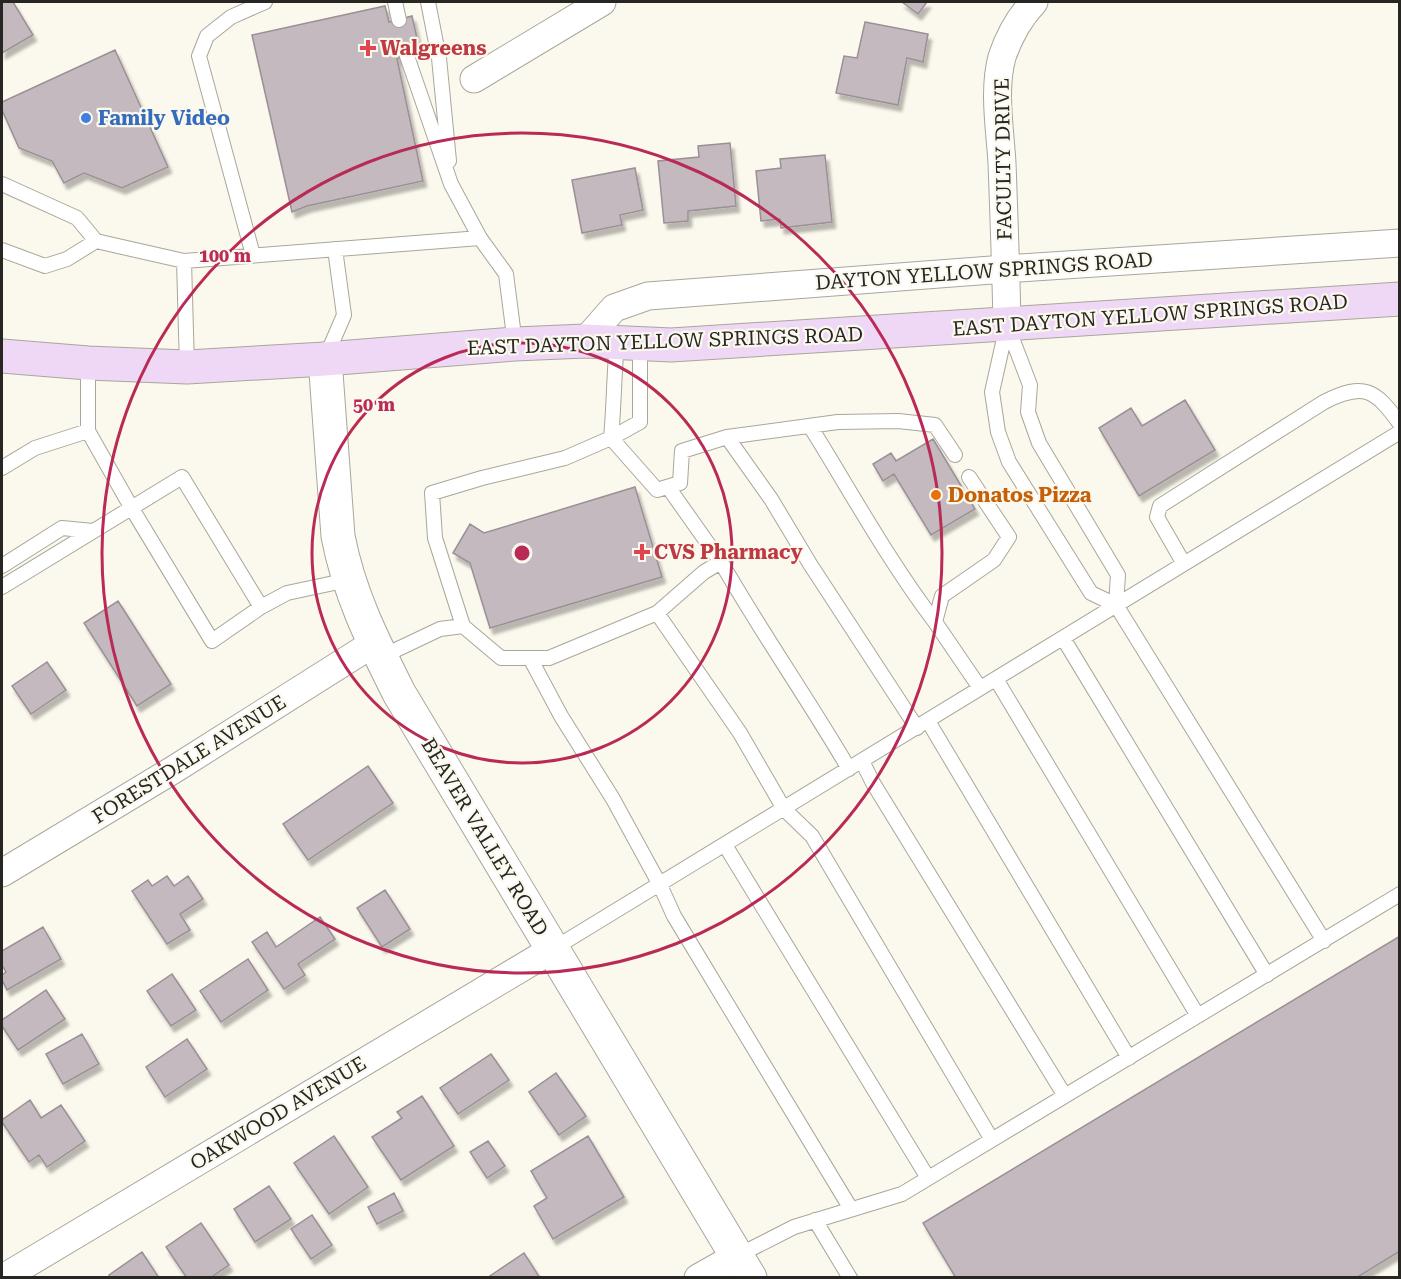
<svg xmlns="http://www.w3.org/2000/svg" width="1401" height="1279" font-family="'Roboto Serif',serif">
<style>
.building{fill:#c3b9be;stroke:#9a9096;stroke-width:1.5;filter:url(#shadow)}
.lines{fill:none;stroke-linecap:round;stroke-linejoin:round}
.service-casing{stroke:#a9a69c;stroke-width:16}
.minor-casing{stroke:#a9a69c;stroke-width:29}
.tertiary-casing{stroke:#a9a69c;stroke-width:35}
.secondary-casing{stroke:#a9a69c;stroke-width:35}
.service{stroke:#fff;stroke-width:14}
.minor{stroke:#fff;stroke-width:27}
.tertiary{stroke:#fff;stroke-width:33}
.secondary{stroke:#efd8f5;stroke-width:33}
.ring{fill:none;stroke:#b92a57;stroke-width:3}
.health-dot{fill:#e0444e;stroke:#fbf8ed;stroke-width:2}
.shop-dot{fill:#3f7fe0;stroke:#fbf8ed;stroke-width:2}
.food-dot{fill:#e8710a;stroke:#fbf8ed;stroke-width:2}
.labels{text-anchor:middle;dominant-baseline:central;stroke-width:4.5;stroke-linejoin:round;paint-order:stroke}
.health-label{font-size:20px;font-weight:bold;fill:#be3a42;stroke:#fbf8ed;text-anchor:start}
.shop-label{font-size:20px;font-weight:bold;fill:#366cbe;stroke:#fbf8ed;text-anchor:start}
.street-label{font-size:20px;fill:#272622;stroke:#fbf8ed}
.food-label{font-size:20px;font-weight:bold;fill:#c56008;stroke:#fbf8ed;text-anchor:start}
.centre{fill:#b92a57;stroke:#fbf8ed;stroke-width:3}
.ring-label{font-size:18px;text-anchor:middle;font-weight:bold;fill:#b92a57;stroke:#fbf8ed;stroke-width:4.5;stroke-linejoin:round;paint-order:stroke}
</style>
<defs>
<filter id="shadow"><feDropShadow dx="3.5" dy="6" stdDeviation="1.5" flood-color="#0004"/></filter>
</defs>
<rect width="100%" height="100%" fill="#fbf8ed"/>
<path class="building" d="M2,2H13L33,35L2,53Z
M902,2H927L918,14Z
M385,6L389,22L412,16L420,52L397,59L423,181L307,206L292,212L252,35Z
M865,22L928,34L923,62L907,58L898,105L836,93L844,56L857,58Z
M115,50L168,167L122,188L84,173L64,183L52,161L19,148L2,110V102Z
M730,143L736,206L688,211V221L664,223L658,161L699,157L698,146Z
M825,155L832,222L781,228L780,219L761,221L756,171L781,168L780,159Z
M635,168L643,210L620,215L622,225L582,233L572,180Z
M1185,400L1215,450L1139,496L1099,428L1131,408L1142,426Z
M933,439L975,509L931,535L894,474L883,481L873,464L891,453L896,461Z
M635,487L662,577L490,628L470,563L453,553L470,524L484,533Z
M118,601L171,684L137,706L84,623Z
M47,662L66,690L31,714L12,686Z
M368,766L393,803L308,860L283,824Z
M167,876L174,886L188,876L203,899L180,914L190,930L167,944L132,891L148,880L152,886Z
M385,890L410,929L382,947L357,908Z
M320,917L335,939L298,964L305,975L284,989L252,942L267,932L276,947Z
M43,927L61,959L7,990L2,980V975L6,972L2,965V951Z
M1400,936V1251L1356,1278H956L923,1223Z
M248,959L268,990L221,1022L200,991Z
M172,974L196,1010L171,1026L147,991Z
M46,990L65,1019L18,1050L2,1026V1020Z
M82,1034L99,1064L63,1084L46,1054Z
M187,1039L207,1069L165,1097L146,1067Z
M491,1054L509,1080L458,1114L440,1088Z
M556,1073L586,1116L559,1135L529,1092Z
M422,1096L454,1146L401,1180L372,1137L402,1118L397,1112Z
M30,1100L41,1118L61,1105L85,1141L47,1167L39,1155L29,1162L2,1122V1120Z
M334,1136L368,1187L329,1214L294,1163Z
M588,1136L624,1197L553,1239L534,1206L547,1198L531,1171Z
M488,1141L505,1166L487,1178L470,1152Z
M269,1186L291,1219L255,1242L234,1209Z
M394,1193L403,1211L377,1224L368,1207Z
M312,1215L332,1245L311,1259L291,1229Z
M201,1223L229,1265L210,1278H187L166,1247Z
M142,1252L159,1278H110L109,1275Z
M524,1253L540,1278H487Z"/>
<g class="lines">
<defs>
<path id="service" d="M395,2L399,20
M428,2L439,58L449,161
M407,56L451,184L480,238L506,274L515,344
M2,184L77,218L96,241L184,261L480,238
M2,250L45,266L67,259L96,241
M253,255L199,56L207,36L231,17L265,2
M184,261L187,367
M1007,325L992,392L998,432L1009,462L1091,593L1116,605L1324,941
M1007,325L1030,385L1028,412L1039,443L1118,575L1116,605
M617,342C614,374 614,406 611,438L657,490L680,483L682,451L727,437L838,422L898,421L935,425L955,455
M640,343V422L611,438L565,458L482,478L432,493L435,538L463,626L501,658H549L657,613L704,572L721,562L668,487
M325,359L344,315L335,249
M88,363V431L131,507L212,641L261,607L287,593L348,580
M810,426C851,492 888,560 935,622
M727,437L771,499L810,564L917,728
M2,468L35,448L88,431
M969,477L1009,537L994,560L942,596L935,622L980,688
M721,562C761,632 808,699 849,769
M1184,564L1157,517L1160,506L1324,402C1364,382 1375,389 1400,424
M2,566L62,528L93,531
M2,587L182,477L261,607
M657,613L740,733L784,809L812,836L992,1140
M1063,638L1267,975
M381,657L440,629L463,626
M530,658L561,716L613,799L660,885L674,916L851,1209
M996,679L1198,1016
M928,721L1129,1058
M862,761L873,783L1065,1096
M725,845L928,1178
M553,949L1400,432
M815,1220L850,1278
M737,1256L794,1227L902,1194L1400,894"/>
<path id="minor" d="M474,79L602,2
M1007,325C1006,271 1004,217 1002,163C1000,129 993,90 1002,57C1009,36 1019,18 1034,2
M585,341L614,308L648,296L1005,269L1400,243
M2,873L173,770L374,643
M3,1278L553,949
M698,1278L737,1256"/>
<path id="tertiary" d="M325,359L338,536C349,594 373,641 399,693L750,1278"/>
<path id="secondary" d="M2,356L88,363L187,367L325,359L515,344L585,341L671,345L1400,299"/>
</defs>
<use href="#service" class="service-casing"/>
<use href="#minor" class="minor-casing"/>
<use href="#tertiary" class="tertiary-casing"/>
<use href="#secondary" class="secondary-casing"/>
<use href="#service" class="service"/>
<use href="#minor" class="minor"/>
<use href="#tertiary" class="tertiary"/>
<use href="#secondary" class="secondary"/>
</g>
<g class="ring">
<circle cx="522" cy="553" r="210"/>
<circle cx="522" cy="553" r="420"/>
</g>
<g class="health-dot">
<path d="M365 39h6v6h6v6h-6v6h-6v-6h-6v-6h6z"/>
<path d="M639 543h6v6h6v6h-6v6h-6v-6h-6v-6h6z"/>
</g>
<circle class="shop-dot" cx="86" cy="118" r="6"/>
<circle class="food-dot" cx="936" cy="495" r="6"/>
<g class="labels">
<g class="health-label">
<text x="380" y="48">Walgreens</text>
<text x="654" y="552">CVS Pharmacy</text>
</g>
<g class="shop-label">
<text x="98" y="118">Family Video</text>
</g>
<g class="street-label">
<text transform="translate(1003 159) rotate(-91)">FACULTY DRIVE</text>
<text transform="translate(984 271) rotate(-4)">DAYTON YELLOW SPRINGS ROAD</text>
<text transform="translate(1150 315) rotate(-4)">EAST DAYTON YELLOW SPRINGS ROAD</text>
<text transform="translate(665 341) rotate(-2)">EAST DAYTON YELLOW SPRINGS ROAD</text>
<text transform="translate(189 759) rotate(-32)">FORESTDALE AVENUE</text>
<text transform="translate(485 837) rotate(59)">BEAVER VALLEY ROAD</text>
<text transform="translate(278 1113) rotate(-31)">OAKWOOD AVENUE</text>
</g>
<g class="food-label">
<text x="948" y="495">Donatos Pizza</text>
</g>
</g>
<circle cx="522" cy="553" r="9" class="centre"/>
<g class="ring-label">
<text x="225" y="262">100 m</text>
<text x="374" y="411">50 m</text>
</g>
<rect width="1401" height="1279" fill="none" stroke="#272622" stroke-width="6"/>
</svg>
